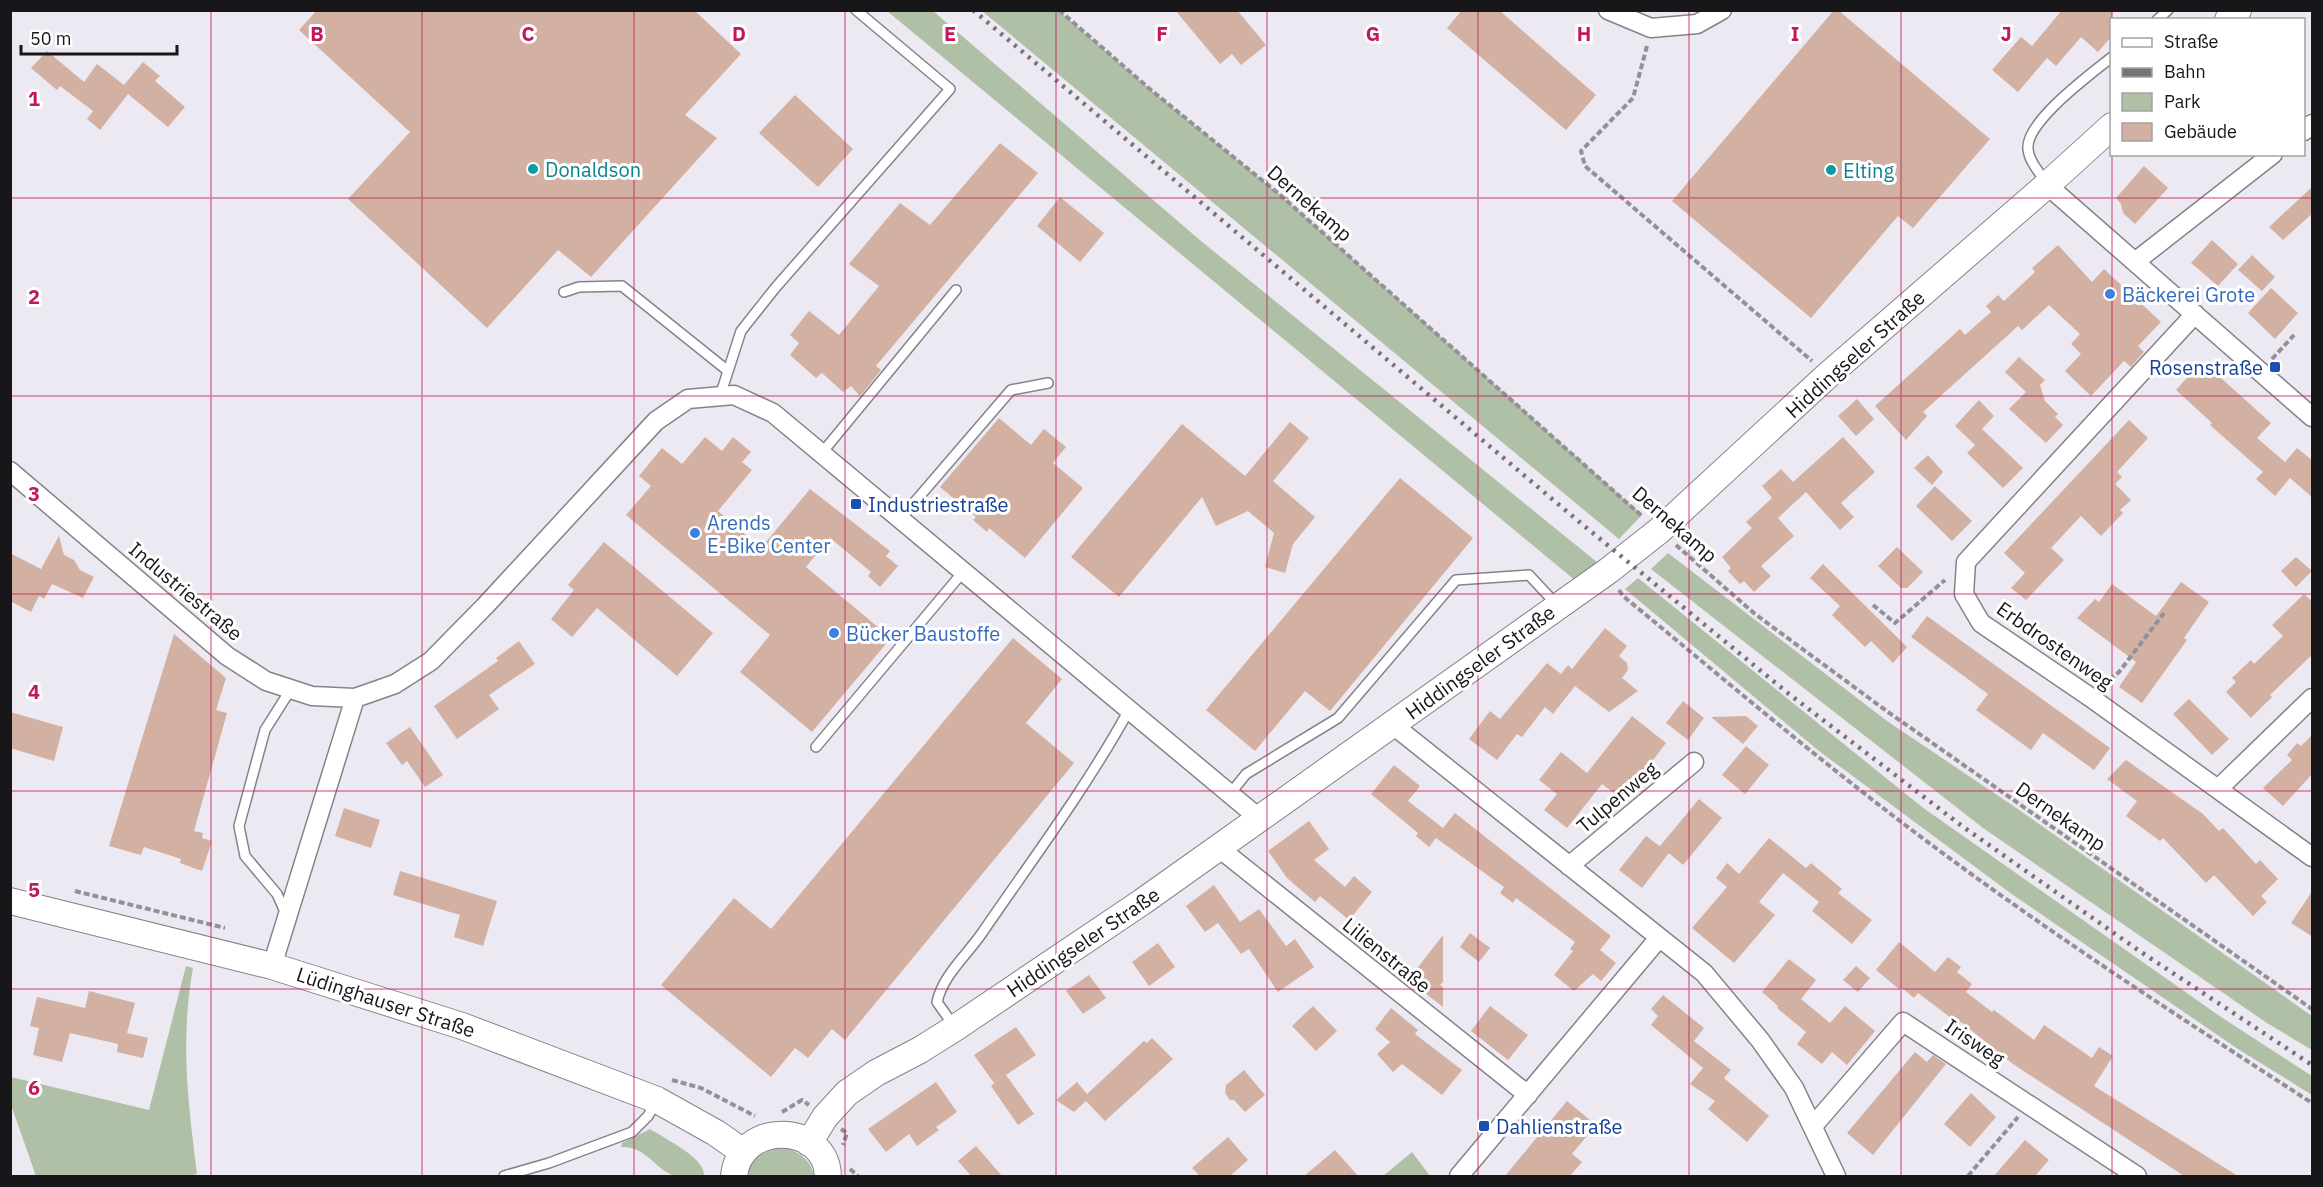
<svg xmlns="http://www.w3.org/2000/svg" width="2323" height="1187" font-family="'IBM Plex Sans',sans-serif">
<style>
.green{fill:#afc0a6}
.building{fill:#d2b1a2}
.lines{fill:none;stroke-linecap:round;stroke-linejoin:round}
.lane-casing{stroke:#85828a;stroke-width:12}
.street-casing{stroke:#85828a;stroke-width:21}
.secondary-casing{stroke:#85828a;stroke-width:28}
.path{stroke:#939097;stroke-width:4;stroke-dasharray:6 3;stroke-linecap:butt}
.lane{stroke:#fff;stroke-width:9}
.street{stroke:#fff;stroke-width:18}
.secondary{stroke:#fff;stroke-width:26}
.rail{stroke:#767479;stroke-width:4.5;stroke-dasharray:3 6;stroke-linecap:butt}
.grid{fill:none;stroke:#c2185b;stroke-width:1.5;stroke-opacity:0.55}
.culture-dot{fill:#0f9aa8;stroke:#fff;stroke-width:2}
.shop-dot{fill:#3f7fe0;stroke:#fff;stroke-width:2}
.transit-dot{fill:#1a4fb4;stroke:#fff;stroke-width:2}
.labels{text-anchor:middle;dominant-baseline:central;stroke-width:6;stroke-linejoin:round;paint-order:stroke}
.culture-label{font-size:20px;fill:#0d838f;stroke:#fff;text-anchor:start}
.street-label{font-size:20px;fill:#171619;stroke:#fff}
.shop-label{font-size:20px;fill:#366cbe;stroke:#fff;text-anchor:start}
.transit-label{font-size:20px;fill:#164399;stroke:#fff;text-anchor:start}
.grid-label{font-size:20px;text-anchor:middle;font-weight:bold;fill:#c2185b;stroke:#fff;stroke-width:6;stroke-linejoin:round;paint-order:stroke}
</style>
<rect width="100%" height="100%" fill="#ede9f2"/>
<path class="green" d="M887,11H933L1201,241L1598,563L1576,581Z
M982,11H1059L1151,90L1279,194L1642,515L1619,539Z
M1668,553L1887,721L2012,805L2312,1016V1050L2267,1023L1983,828L1651,569Z
M1638,578L1922,807L2221,1017L2312,1076V1095L2238,1049L2013,895L1819,751L1625,589Z
M186,966L193,968C180,1040 188,1102 197,1174L185,1176H36L11,1105V1077L149,1110Z
M650,1129C665,1139 706,1158 704,1176C696,1177 682,1179 675,1176C655,1170 647,1146 621,1147L622,1143Z
M782,1147C798,1151 811,1159 814,1176H748C750,1158 765,1150 782,1147Z
M1412,1152L1430,1176H1383Z"/>
<path class="building" d="M317,10H694L741,54L685,115L717,138L591,277L558,250L487,328L348,199L410,132L299,30Z
M1175,10H1237L1266,45L1241,65L1232,54L1220,64Z
M1462,10H1499L1596,95L1566,130L1447,28Z
M1834,10H1838L1990,139L1913,228L1898,216L1811,318L1672,201Z
M2062,10H2112V36L2098,52L2081,37L2056,66L2047,58L2018,92L1992,70L2021,37L2032,46Z
M47,51L84,82L97,64L124,85L143,62L160,76L155,81L185,107L168,127L128,94L100,130L87,119L93,111L60,86L57,90L31,68Z
M795,95L853,149L818,187L759,133Z
M1000,143L1038,173L876,366L881,370L860,396L851,386L843,392L822,373L816,378L790,355L799,343L790,335L809,311L839,335L879,286L849,264L900,203L930,225Z
M2144,166L2168,188L2135,224L2123,213L2121,204L2116,198Z
M2313,186V213L2283,240L2269,227Z
M1060,197L1104,233L1080,262L1037,226Z
M2212,240L2238,264L2218,286L2191,263Z
M2058,245L2092,282L2104,269L2161,322L2138,346L2144,352L2131,367L2124,361L2091,396L2065,371L2081,354L2071,344L2080,334L2049,305L2022,330L2018,326L1923,412L1927,416L1906,440L1875,406L1960,329L1965,335L1991,312L1986,306L1998,295L2004,301L2035,272L2032,268Z
M2252,255L2275,277L2262,291L2238,270Z
M2271,288L2298,313L2275,339L2248,313Z
M2019,357L2045,380L2040,385L2045,401L2058,414L2055,417L2063,425L2046,443L2009,409L2026,392L2005,372Z
M2202,361L2271,423L2257,438L2285,462L2297,448L2313,461V498L2290,478L2275,496L2256,479L2263,472L2210,425L2212,423L2176,390Z
M1857,399L1874,419L1856,436L1838,416Z
M1979,400L1994,416L1982,429L2023,468L2003,488L1967,453L1975,445L1955,426Z
M999,418L1031,445L1044,429L1066,447L1053,463L1083,488L1025,558L989,528L987,532L973,520L976,517L940,487Z
M2129,420L2148,438L2117,472L2122,477L2115,484L2131,500L2120,510L2123,513L2101,536L2081,516L2051,548L2064,560L2026,600L2011,588L2025,573L2004,553Z
M1290,422L1309,438L1273,481L1315,517L1293,544L1285,573L1265,567L1274,533L1248,511L1216,526L1202,497L1119,597L1071,557L1182,424L1245,476Z
M705,437L722,451L733,437L751,452L742,462L752,470L718,511L761,548L810,489L890,551L886,556L898,566L880,587L868,576L871,572L830,538L806,567L891,638L812,732L740,672L770,635L626,515L651,486L639,476L662,448L682,464Z
M1843,437L1875,472L1841,503L1854,517L1840,530L1806,492L1778,518L1794,536L1761,566L1771,576L1754,592L1744,581L1740,584L1728,571L1731,568L1722,557L1752,528L1746,522L1772,498L1762,486L1781,469L1793,482Z
M1928,455L1943,472L1932,485L1914,468Z
M1400,478L1473,538L1330,711L1305,691L1255,751L1206,710Z
M1935,486L1972,521L1952,541L1916,506Z
M59,536L64,555L74,560L80,570L94,577L83,598L52,584L44,599L39,596L31,612L10,601V553L41,569Z
M604,542L713,633L677,676L597,608L572,637L551,619L574,590L568,585Z
M1897,547L1923,572L1907,588H1901L1878,566Z
M2296,557L2312,571L2296,587L2281,571Z
M1823,564L1907,647L1893,663L1871,641L1865,647L1832,615L1840,606L1810,578Z
M2181,582L2209,602L2184,638L2187,640L2142,703L2119,687L2136,662L2077,618L2095,599L2099,602L2112,584L2156,616Z
M2304,594L2313,602V654L2270,695L2272,697L2251,718L2226,692L2236,682L2232,678L2251,660L2254,664L2283,636L2272,625Z
M1927,616L2110,748L2094,770L2043,733L2031,750L1976,710L1988,694L1911,637Z
M1605,628L1627,646L1619,656L1627,663L1628,670L1622,678L1638,691L1609,712L1575,686L1553,714L1545,707L1522,737L1517,734L1497,760L1469,739L1490,711L1500,719L1547,663L1561,674L1568,665L1572,669Z
M174,634L226,678L216,710L227,713L194,831L203,833L202,838L212,841L202,871L180,863L181,859L144,847L141,855L109,846Z
M1013,638L1062,679L1026,723L1074,763L845,1040L832,1029L808,1058L795,1048L771,1077L661,985L734,898L771,929Z
M519,641L535,664L489,695L499,709L457,739L434,706L498,661L496,658Z
M2189,699L2229,739L2212,755L2173,714Z
M1683,701L1704,718L1688,740L1666,723Z
M10,712L63,727L54,761L10,748Z
M1632,716L1666,743L1623,800L1602,784L1567,828L1544,810L1557,794L1539,780L1561,752L1587,773Z
M1746,716L1758,726L1743,744L1711,717Z
M410,727L443,775L425,787L407,761L402,765L386,743Z
M2313,734V773L2283,806L2263,788L2292,760L2287,755L2297,743L2301,746Z
M1746,746L1769,765L1745,794L1722,775Z
M2126,760L2203,814L2219,831L2223,828L2256,864L2260,860L2278,879L2261,896L2267,902L2253,916L2214,875L2206,883L2163,838L2160,841L2126,816L2137,801L2107,779Z
M1394,765L1420,786L1408,801L1443,828L1455,813L1611,936L1600,950L1616,963L1601,981L1593,974L1574,991L1554,975L1573,951L1570,949L1575,942L1516,898L1513,903L1500,893L1504,887L1436,838L1429,847L1416,836L1418,833L1371,794Z
M1699,799L1722,818L1683,865L1660,846Z
M344,808L380,820L371,848L335,836Z
M1309,821L1329,849L1314,860L1345,887L1354,876L1372,892L1349,920L1320,896L1315,902L1287,878L1268,851Z
M1646,836L1669,853L1642,888L1619,870Z
M1769,838L1806,868L1811,863L1842,889L1838,893L1872,920L1852,944L1812,911L1819,902L1783,873L1759,902L1775,915L1734,963L1692,928L1727,887L1716,878L1727,863L1739,874Z
M400,871L497,901L483,946L454,937L460,915L393,895Z
M1214,885L1240,922L1259,909L1286,946L1295,939L1314,967L1278,992L1249,949L1241,954L1218,923L1205,932L1186,906Z
M2313,890V937L2291,923Z
M1470,933L1490,948L1479,962L1460,947Z
M1443,935V982L1440,985L1443,987V1007L1408,980Z
M1899,942L1935,972L1948,957L1961,967L1957,972L1972,984L1966,992L1992,1012L1994,1010L2034,1040L2044,1025L2092,1058L2099,1047L2113,1056L2094,1086L2238,1176H2184L2013,1064L1961,1022L1959,1024L1918,993L1914,998L1902,988L1900,990L1876,970Z
M1158,943L1175,967L1149,986L1132,962Z
M1789,959L1816,980L1801,999L1830,1023L1845,1006L1875,1031L1847,1065L1832,1052L1822,1064L1797,1044L1806,1032L1777,1008L1778,1006L1762,992Z
M1856,966L1870,978L1858,992L1843,980Z
M1089,975L1106,998L1083,1014L1066,991Z
M89,991L135,1003L127,1033L148,1038L143,1058L117,1052L118,1044L70,1033L62,1062L33,1055L39,1028L30,1026L37,997L85,1008Z
M1663,995L1704,1028L1694,1041L1731,1070L1724,1078L1769,1116L1747,1142L1708,1109L1715,1101L1690,1084L1703,1068L1651,1025L1658,1016L1651,1009Z
M1313,1006L1337,1031L1316,1051L1292,1026Z
M1490,1006L1528,1035L1508,1060L1471,1031Z
M1391,1008L1418,1030L1415,1034L1462,1070L1442,1095L1402,1064L1393,1072L1377,1054L1390,1042L1375,1029Z
M1016,1027L1036,1055L1006,1075L1034,1114L1018,1125L991,1086L1002,1077L994,1083L974,1055Z
M1152,1038L1173,1059L1105,1121L1086,1101L1074,1112L1056,1100L1077,1082L1087,1094L1144,1041L1147,1043Z
M1915,1052L1927,1062L1933,1055L1946,1064L1873,1155L1847,1133Z
M1244,1070L1265,1095L1245,1112L1234,1100H1230L1225,1093L1226,1085Z
M936,1082L957,1112L936,1127L939,1130L917,1146L909,1134L886,1152L868,1129Z
M1971,1093L1996,1117L1970,1147L1944,1124Z
M1567,1101L1596,1125L1572,1154L1582,1162L1570,1176H1505Z
M1228,1137L1248,1160L1230,1176H1200L1192,1168Z
M2025,1140L2049,1160L2035,1176H1994Z
M976,1146L1002,1176H971L958,1161Z
M1335,1150L1358,1176H1304Z"/>
<g class="lines">
<defs>
<path id="lane" d="M2157,20L2168,10
M2046,182C2039,172 2029,161 2028,149C2025,122 2091,74 2112,57
M564,292L579,287L622,286L728,371
M720,396L741,331L776,287L950,89L856,10
M821,454L956,290
M900,519L1011,390L1048,383
M816,747L963,572
M1230,794L1246,774L1338,718L1456,580L1529,575L1557,605
M286,914L277,894L245,856L239,826L265,730L291,689
M954,1026L937,1002C943,975 967,955 982,933C1032,860 1086,788 1129,710
M504,1176L549,1163L632,1132L648,1116L656,1102"/>
<path id="street" d="M1608,10L1651,28L1697,24L1722,10
M2304,131L2312,124
M2047,185L2312,417
M2136,261L2273,154
M2195,314L1966,562L1964,594L1981,623L2090,697L2312,857
M10,471L227,656L266,681L312,696L355,698L395,684L431,661L486,605L656,421L688,399L734,395L773,413L1260,819
M1393,725L1704,973L1760,1040L1794,1088L1836,1176
M2218,789L2312,698
M1219,848L1528,1095
M1569,866L1694,762
M272,966L355,698
M1813,1126L1903,1022L2137,1176
M1459,1176L1659,938"/>
<path id="secondary" d="M2228,20L2238,10
M10,901L272,966L462,1026L657,1100L716,1133L743,1152
M809,1143L825,1117L847,1093L876,1073L920,1050L955,1028L1142,902L1608,571L1660,530L1828,375L2047,185L2112,126
M734,1176C740,1120 826,1122 828,1176"/>
</defs>
<use href="#lane" class="lane-casing"/>
<use href="#street" class="street-casing"/>
<use href="#secondary" class="secondary-casing"/>
<path class="path" d="M1059,10L1151,90L1279,194L1643,517
M1647,46L1633,98L1581,151L1585,166L1812,361
M2272,359L2294,335
M1676,545L1755,614L1888,712L2312,1009
M1619,590L1623,596C1730,684 1836,775 1948,857C2066,944 2190,1024 2312,1103
M1873,605L1895,623L1945,580
M2103,686L2119,672L2164,613
M75,891L225,928
M672,1080L701,1088L755,1116
M782,1112L802,1100L809,1105
M841,1129L847,1133L843,1145
M850,1169L858,1176
M1968,1176L2018,1117"/>
<use href="#lane" class="lane"/>
<use href="#street" class="street"/>
<use href="#secondary" class="secondary"/>
<path class="rail" d="M973,10L1577,520L1789,694L1962,826L2138,950L2312,1065"/>
</g>
<path class="grid" d="M211,10V1176M422,10V1176M634,10V1176M845,10V1176M1056,10V1176M1267,10V1176M1478,10V1176M1689,10V1176M1901,10V1176M2112,10V20M2112,154V1176M10,198H2312M10,396H2312M10,594H2312M10,791H2312M10,989H2312"/>
<g class="culture-dot">
<circle cx="533" cy="169" r="6"/>
<circle cx="1831" cy="170" r="6"/>
</g>
<g class="shop-dot">
<circle cx="2110" cy="294" r="6"/>
<circle cx="695" cy="533" r="6"/>
<circle cx="834" cy="633" r="6"/>
</g>
<g class="transit-dot">
<rect x="2269" y="361" width="12" height="12" rx="3"/>
<rect x="850" y="498" width="12" height="12" rx="3"/>
<rect x="1478" y="1120" width="12" height="12" rx="3"/>
</g>
<g class="labels">
<g class="culture-label">
<text x="545" y="169">Donaldson</text>
<text x="1843" y="170">Elting</text>
</g>
<g class="street-label">
<text transform="translate(1310 203) rotate(41)">Dernekamp</text>
<text transform="translate(1855 354) rotate(-42)">Hiddingseler Straße</text>
<text transform="translate(1675 524) rotate(41)">Dernekamp</text>
<text transform="translate(186 591) rotate(40)">Industriestraße</text>
<text transform="translate(2055 645) rotate(35)">Erbdrostenweg</text>
<text transform="translate(1480 662) rotate(-36)">Hiddingseler Straße</text>
<text transform="translate(1617 797) rotate(-40)">Tulpenweg</text>
<text transform="translate(2061 816) rotate(35)">Dernekamp</text>
<text transform="translate(1083 942) rotate(-34)">Hiddingseler Straße</text>
<text transform="translate(1387 955) rotate(39)">Lilienstraße</text>
<text transform="translate(386 1002) rotate(18)">Lüdinghauser Straße</text>
<text transform="translate(1975 1042) rotate(34)">Irisweg</text>
</g>
<g class="shop-label">
<text x="2122" y="294">Bäckerei Grote</text>
<text x="707" y="522">Arends<tspan x="707" dy="23">E-Bike Center</tspan></text>
<text x="846" y="633">Bücker Baustoffe</text>
</g>
<g class="transit-label">
<text x="2263" y="367" text-anchor="end">Rosenstraße</text>
<text x="868" y="504">Industriestraße</text>
<text x="1496" y="1126">Dahlienstraße</text>
</g>
</g>
<g class="grid-label">
<text x="317" y="41">B</text>
<text x="528" y="41">C</text>
<text x="739" y="41">D</text>
<text x="950" y="41">E</text>
<text x="1162" y="41">F</text>
<text x="1373" y="41">G</text>
<text x="1584" y="41">H</text>
<text x="1795" y="41">I</text>
<text x="2006" y="41">J</text>
<text x="34" y="106">1</text>
<text x="34" y="304">2</text>
<text x="34" y="501">3</text>
<text x="34" y="699">4</text>
<text x="34" y="897">5</text>
<text x="34" y="1095">6</text>
</g>
<rect width="2323" height="1187" fill="none" stroke="#171619" stroke-width="24"/>
<rect x="2110" y="18" width="195" height="138" fill="#ffffff" stroke="#a2a2a3" stroke-width="1.5"/>
<rect x="2122" y="38" width="30" height="9" fill="#ffffff" stroke="#a2a2a3" stroke-width="1.5"/>
<text x="2164" y="48" font-size="18" fill="#171619">Straße</text>
<rect x="2122" y="68" width="30" height="9" fill="#767479" stroke="#a2a2a3" stroke-width="1.5"/>
<text x="2164" y="78" font-size="18" fill="#171619">Bahn</text>
<rect x="2122" y="93" width="30" height="18" fill="#afc0a6" stroke="#a2a2a3" stroke-width="1.5"/>
<text x="2164" y="108" font-size="18" fill="#171619">Park</text>
<rect x="2122" y="123" width="30" height="18" fill="#d2b1a2" stroke="#a2a2a3" stroke-width="1.5"/>
<text x="2164" y="138" font-size="18" fill="#171619">Gebäude</text>
<path d="M21 45v9h156v-9" fill="none" stroke="#171619" stroke-width="3"/>
<text x="30" y="45" font-size="18" fill="#171619" stroke="#ffffff" stroke-width="4.5" paint-order="stroke">50 m</text>
</svg>
